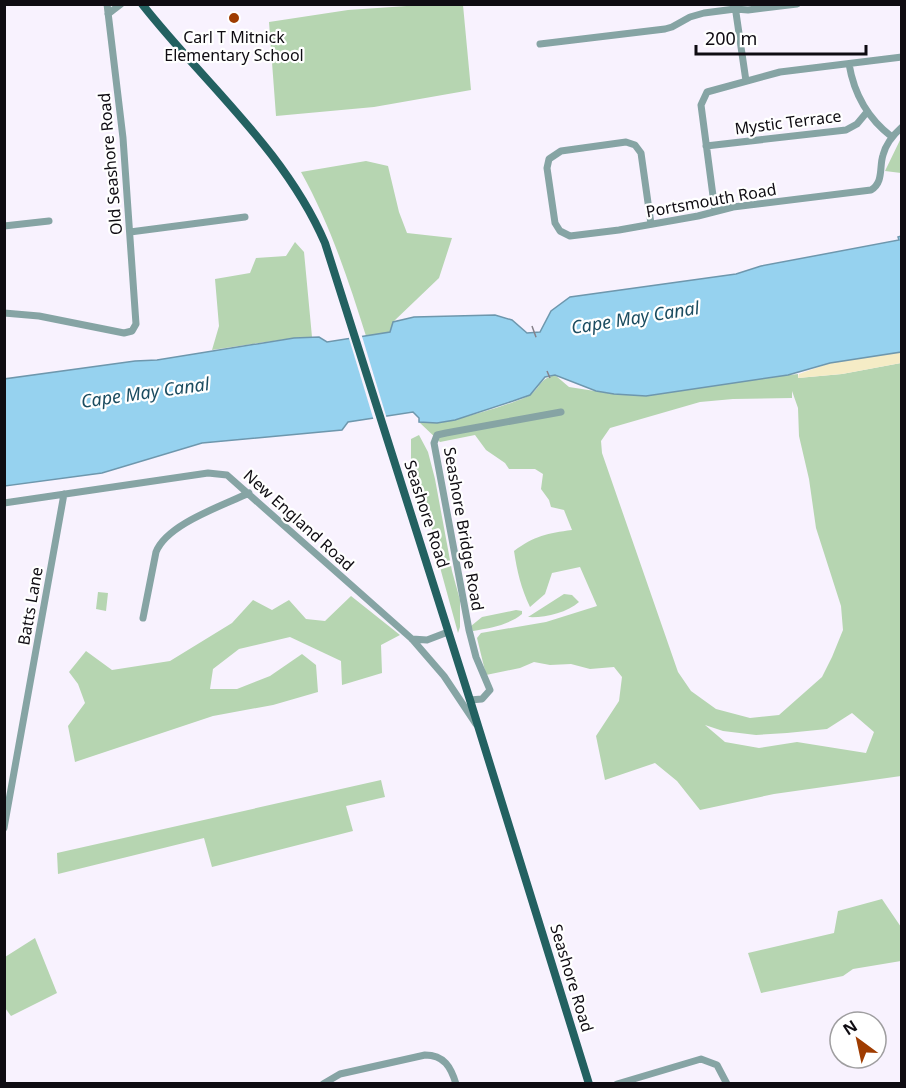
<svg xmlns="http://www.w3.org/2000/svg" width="906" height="1088" font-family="'Noto Sans',sans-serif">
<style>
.green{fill:#b6d5b1;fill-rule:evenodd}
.sand{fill:#f5ecc6}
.water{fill:#96d2ef;stroke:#6e97ad;stroke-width:1.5}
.pier{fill:#f8f2fe}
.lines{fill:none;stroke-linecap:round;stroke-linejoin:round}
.minor{stroke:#86a4a4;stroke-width:7}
.major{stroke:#236161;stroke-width:8}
.rail{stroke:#85818a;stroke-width:1.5;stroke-dasharray:12 6;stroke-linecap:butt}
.poi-dot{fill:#9f3c01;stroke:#fff;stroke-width:2}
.labels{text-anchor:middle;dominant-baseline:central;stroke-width:4.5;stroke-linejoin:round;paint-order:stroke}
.poi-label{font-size:16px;fill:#0f0c12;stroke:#fff}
.street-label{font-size:16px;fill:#0f0c12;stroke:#fff}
.water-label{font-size:18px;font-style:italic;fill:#1b4c60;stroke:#fff}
</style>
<rect width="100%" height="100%" fill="#f8f2fe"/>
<path class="green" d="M436,4L463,5L471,90L374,107L276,116L269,22L348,10Z
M901,138V173L885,171Z
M366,161L388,166L399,212L407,233L452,238L439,278L393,322L390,332L366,336C348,279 330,224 301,172Z
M295,242L304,252L312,337L294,338L212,350L219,326L215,279L250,273L256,258L286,256Z
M901,363V776L774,794L700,810L677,781L655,763L605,780L596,736L619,701L622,677L614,667L590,669L571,664L550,665L534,662L520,668L486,675L477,638L481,633L546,622L597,606L580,567L552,573L545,594L530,607C521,588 517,571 514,551C534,536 548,533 572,530L564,510L551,507L549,500L541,489L543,474L535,469H509L505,463L486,450L475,435L440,442L419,422C425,422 431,423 437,423C451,422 520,402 530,395C541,387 539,379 555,375L569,387L614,394L798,374V378L842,374ZM792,391L798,408L799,436L809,479L816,528L841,606L843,630L832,657L822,677L779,715L750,718L716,709L691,691L678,672L602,453L601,441L610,428L700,402L733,399L792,398ZM852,713L874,732L866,753L797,742L759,748L725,742L705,725L723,731L756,735L787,733L827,729Z
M419,435L428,452L435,479L452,571L460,600V627L458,633L441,571L432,529L423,511L417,488L411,459V439Z
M98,592L108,593L106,611L96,609Z
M564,594L572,595L579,602C567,613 544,618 528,617Z
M351,596L400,635L381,645L382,673L342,685L341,661L290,637L239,649L213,669L210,689H237L270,676L302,654L316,665L318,692L273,705L213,716L75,762L68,726L85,703L78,684L69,672L86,651L112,670L170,661L232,623L253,600L272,610L289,600L306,619L325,621Z
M516,610L522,611V614C509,625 490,628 473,631L471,626L482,617Z
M381,780L385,797L346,806L353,831L212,867L204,838L58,874L57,853Z
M882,899L901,927V961L853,969L843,976L761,993L748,953L834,933L838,911Z
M35,938L57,993L11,1016L5,1008V957Z"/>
<path class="sand" d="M901,352V363L842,374L798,378L799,374L830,363Z"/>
<path class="water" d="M901,236V352L830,363L788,375L646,396L614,394L596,391L555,375L545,377L530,395L513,401L455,420L437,423L419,422V418L413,412L348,422L342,430L202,443L102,473L5,486L4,379L135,361L157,360L294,338L319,337L327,342L390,332L393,322L414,317L495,315L512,320L527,333L540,332L551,311L570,297L736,274L761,266L899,240L898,237Z"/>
<path class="pier" d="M361,333L387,419L374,421L348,335Z"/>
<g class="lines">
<path class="minor" d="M735,6L746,81
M108,14L121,4
M540,44L665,29L672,27L690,17L704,13L735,9L748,10L797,4
M849,64C854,94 867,118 892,137
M706,146L846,130L857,124L867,112
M715,211L701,105L707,92L780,72L902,57
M651,224L641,153L635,145L626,142L561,151L549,159L547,168L555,223L560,231L570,236L619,230L698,216L733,207L871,190C884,182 879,167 883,155C886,143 893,135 902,127
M4,226L49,221
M130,232L245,217
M4,313L39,316L124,333L132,331L136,324L123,138L107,4
M4,503L208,473L227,475L412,639L444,676L476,724
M143,618L156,552C167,524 222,506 249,493
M412,639L427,640L448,632
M470,700L482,699L490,690L476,657L469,630L434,443L437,435L446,433L561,412
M4,828L64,494
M323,1084L340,1074L425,1055C444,1055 451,1067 456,1084
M617,1084L701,1059L717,1065L727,1084"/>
<path class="major" d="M142,4C204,83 285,150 325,243L470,700L589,1084"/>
<path class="rail" d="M532,326L537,340
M547,371L550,378"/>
</g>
<circle class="poi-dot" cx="234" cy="18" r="6"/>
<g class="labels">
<g class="poi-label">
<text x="234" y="37">Carl T Mitnick<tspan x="234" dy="18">Elementary School</tspan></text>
</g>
<g class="street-label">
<text transform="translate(788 122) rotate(-7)">Mystic Terrace</text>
<text transform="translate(110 164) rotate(-95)">Old Seashore Road</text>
<text transform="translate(711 200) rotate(-10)">Portsmouth Road</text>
<text transform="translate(427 514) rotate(72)">Seashore Road</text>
<text transform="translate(299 520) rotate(42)">New England Road</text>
<text transform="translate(464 529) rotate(80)">Seashore Bridge Road</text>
<text transform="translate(30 606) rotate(-80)">Batts Lane</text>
<text transform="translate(572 978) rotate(73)">Seashore Road</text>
</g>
<g class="water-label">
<text transform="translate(635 317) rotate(-9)">Cape May Canal</text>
<text transform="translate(145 392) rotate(-8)">Cape May Canal</text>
</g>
</g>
<rect width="906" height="1088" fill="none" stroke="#0f0c12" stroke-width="12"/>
<g transform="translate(858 1040) rotate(327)"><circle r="28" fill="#ffffff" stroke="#9f9ea0" stroke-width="1.5"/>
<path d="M0-4.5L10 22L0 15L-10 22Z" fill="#9f3c01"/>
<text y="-9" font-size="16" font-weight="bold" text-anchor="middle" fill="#0f0c12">N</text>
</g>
<path d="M696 45v9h170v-9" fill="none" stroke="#0f0c12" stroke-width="3"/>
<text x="705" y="45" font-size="18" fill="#0f0c12" stroke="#ffffff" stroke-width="4.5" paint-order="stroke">200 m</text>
</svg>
